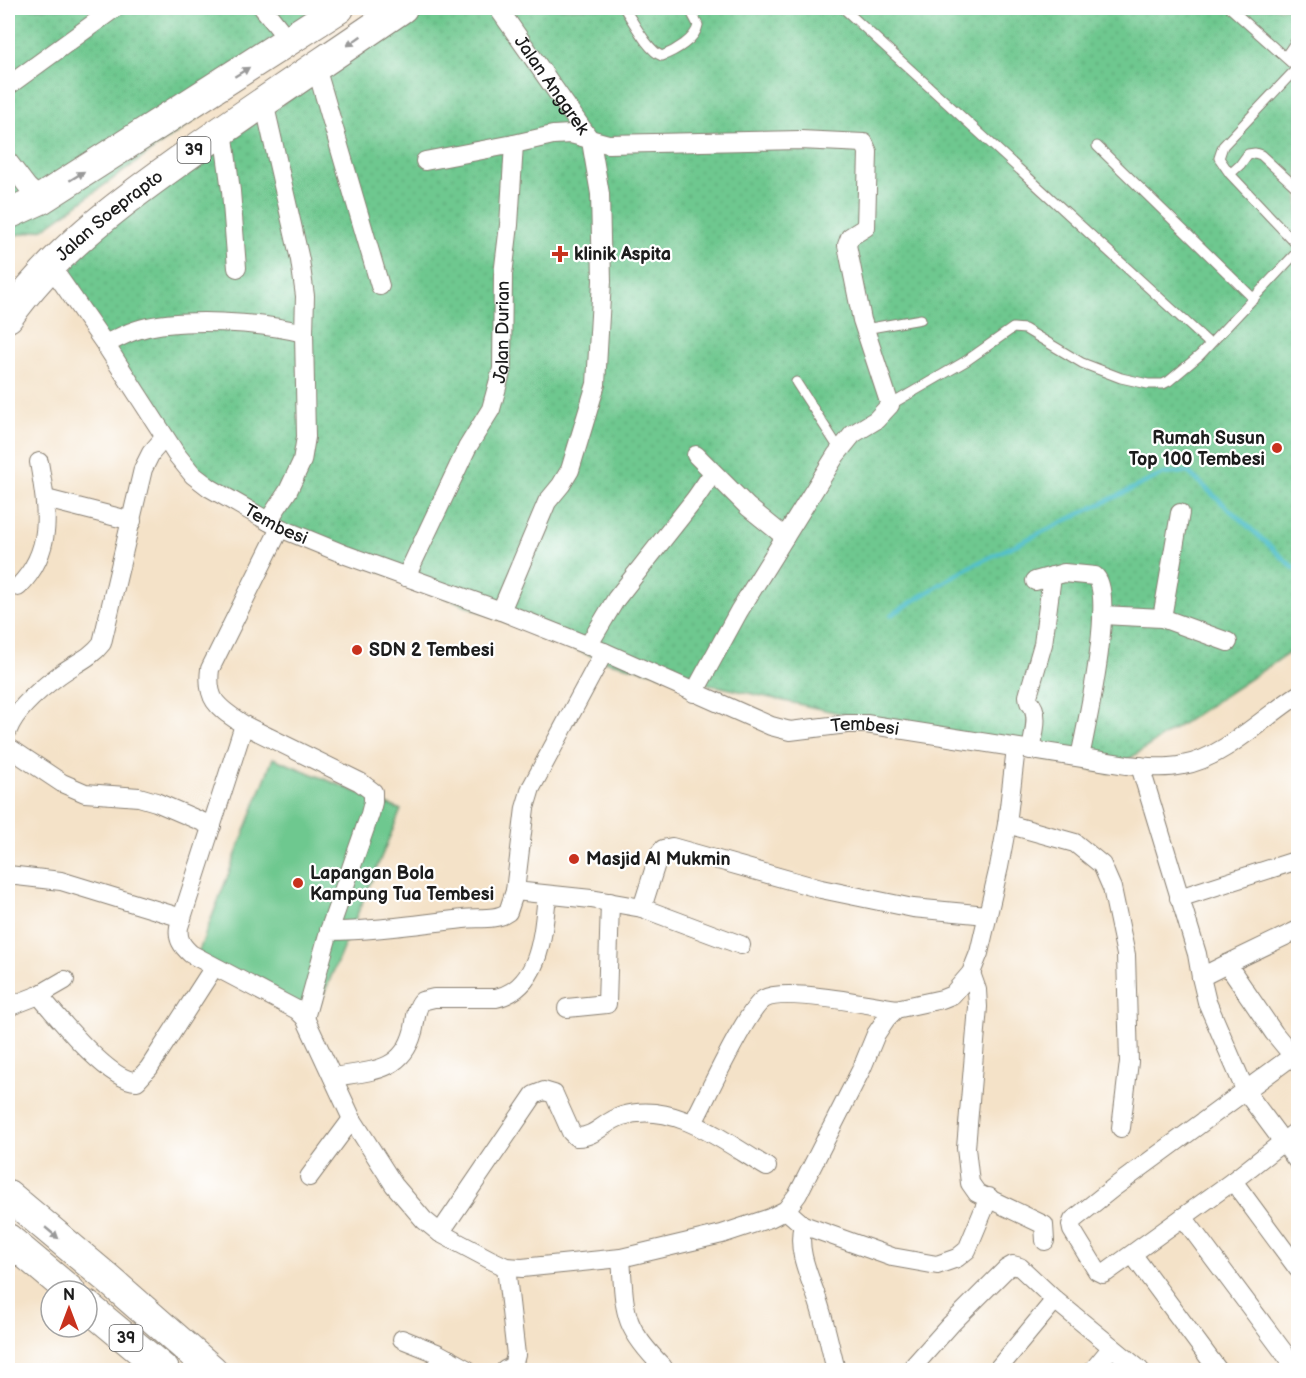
<svg xmlns="http://www.w3.org/2000/svg" width="1306" height="1378" font-family="'Balsamiq Sans',sans-serif">
<style>
.park{fill:url(#park-dots);stroke:#457256;stroke-width:1.5}
.pitch{fill:#6ec88f;stroke:#457256;stroke-width:1.5}
.lines{fill:none;stroke-linecap:round;stroke-linejoin:round}
.stream{stroke:#53c0cb;stroke-width:4.5}
.service-casing{stroke:#887f72;stroke-width:11}
.minor-casing{stroke:#887f72;stroke-width:20}
.trunk-casing{stroke:#887f72;stroke-width:32}
.service{stroke:#fff;stroke-width:9}
.minor{stroke:#fff;stroke-width:18}
.trunk{stroke:#fff;stroke-width:30}
.oneway{fill:#999}
.poi-dot{fill:#c8321e;stroke:#fff;stroke-width:2}
.labels{text-anchor:middle;dominant-baseline:central;stroke-width:4.5;stroke-linejoin:round;paint-order:stroke}
.shield{fill:#fff;stroke:#606060;stroke-width:1.5}
.shield-label{font-size:16px;font-weight:bold;fill:#1c1c1c}
.street-label{font-size:18px;fill:#1c1c1c;stroke:#fff}
.poi-label{font-size:18px;font-weight:bold;fill:#1c1c1c;stroke:#fff;text-anchor:start}
</style>
<defs>
<pattern id="park-dots" width="8" height="8" patternUnits="userSpaceOnUse" patternTransform="scale(1.5)"><rect width="8" height="8" fill="#6ec88f"/><path d="M2 2h.1M6 6h.1" fill="none" stroke="#5fab7b" stroke-width="1.8" stroke-linecap="round"/></pattern>
</defs>
<rect width="100%" height="100%" fill="#fff"/>
<filter id="ink" filterUnits="userSpaceOnUse"><feTurbulence type="fractalNoise" baseFrequency=".0167" numOctaves="2"/><feDisplacementMap in="SourceGraphic" scale="12" xChannelSelector="R" yChannelSelector="G"/><feConvolveMatrix kernelMatrix="1 2 1 2 8 2 1 2 1" color-interpolation-filters="sRGB"/></filter>
<filter id="wash" filterUnits="userSpaceOnUse"><feTurbulence type="fractalNoise" baseFrequency=".008" numOctaves="4" result="noise"/><feDisplacementMap in="SourceGraphic" scale="24" xChannelSelector="R" yChannelSelector="G"/><feGaussianBlur stdDeviation="1.35" result="paint"/><feColorMatrix in="noise" values="0 0 0 0 0 0 0 0 0 0 0 0 0 0 0 0 0 1.4 0 .05"/><feComposite in="paint" operator="in"/></filter>
<g filter="url(#wash)">
<rect width="100%" height="100%" fill="#f4e2c8"/>
<path class="park" d="M8,8H355L295,48L43,229L8,237Z
M420,8H1298V647L1108,773L604,661L286,533L194,475L53,263Z"/>
<path class="pitch" d="M273,758L401,810L315,1015L197,956Z"/>
<g class="lines">
<path class="stream" d="M891,615L967,568L1163,474L1188,472L1294,568H1298"/>
</g>
</g>
<g filter="url(#ink)">
<g class="lines">
<defs>
<path id="service" d="M624,8C633,21 648,51 662,56C675,51 696,39 698,25L689,8
M843,8L1210,344
M1230,8L1298,69
M1297,8L1298,9
M1285,57L1298,38
M1097,146L1254,299
M1230,174L1219,158L1223,146L1297,68
M1298,189L1261,155L1255,153L1248,154L1240,165L1230,174L1298,246
M865,329L921,319
M796,382L840,450
M890,405L966,361L1013,328L1025,329L1082,363L1121,378L1148,384H1163L1169,381L1200,355L1298,251"/>
<g id="minor">
<path d="M263,8L289,41"/>
<path id="s1" d="M498,8L591,141L600,194L602,281L596,384L570,470L561,485L547,502L501,611"/>
<path d="M316,67L380,286"/>
<path d="M8,86L115,8"/>
<path d="M264,102L300,260L305,296L304,333L306,437L302,461L288,491L268,521"/>
<path d="M223,130L231,191L237,268"/>
<path d="M8,161L27,186L41,199"/>
<path d="M425,161L514,144"/>
<path id="s2" d="M50,265L105,344L176,454L193,475L210,488L280,528L346,555L501,611L604,652L771,726L790,731L847,724H866L1127,765C1145,767 1165,769 1183,765C1222,759 1265,716 1298,695"/>
<path d="M105,344C117,339 128,332 140,329C183,317 260,322 304,333"/>
<path d="M696,455L748,507L785,537"/>
<path d="M46,499L132,521"/>
<path d="M280,528L210,669C206,702 219,708 244,725L179,927C177,939 182,946 191,954L297,1010L305,1018L352,1119L394,1185L424,1220L440,1233L491,1260L506,1267L522,1268L621,1258L722,1234L770,1218L786,1210L798,1194L862,1068L876,1034L886,1019L896,1009L942,999L952,995L971,973L979,953L999,867L1007,824L1016,748"/>
<path id="s3" d="M406,577L467,448L491,409L502,369L503,275L509,225L514,144L553,135L571,134L608,144L800,140L864,143L868,152L866,227L850,237L847,245L862,320L890,405L876,420L853,434L836,455L739,611L694,693"/>
<path d="M1035,581L1064,573L1095,576C1116,593 1086,728 1080,757"/>
<path d="M18,587C55,550 47,509 39,462"/>
<path d="M1102,615L1162,618L1228,642"/>
<path d="M1162,618L1180,513"/>
<path d="M588,646L616,599L695,499L713,473"/>
<path d="M604,652L531,788L525,808L515,891L591,899L642,908L659,854L663,849L672,847L821,889L913,908L987,915"/>
<path d="M244,725L360,782L373,792V802L370,814L329,931"/>
<path d="M8,730C16,709 39,690 58,676C73,664 90,659 102,643L143,469L151,453L164,438"/>
<path d="M8,747L62,783L85,793L139,797L156,802L212,826"/>
<path d="M1031,750C1033,736 1041,712 1029,702L1028,696L1043,644L1052,576"/>
<path d="M1140,766L1197,954L1201,977L1227,964L1274,1033L1293,1056"/>
<path d="M1007,824L1075,843L1102,865L1112,888L1126,955L1129,1062L1121,1128"/>
<path d="M8,875L61,881L182,918"/>
<path d="M1179,898L1298,860"/>
<path d="M642,908L741,945"/>
<path d="M1227,964L1298,930"/>
<path d="M971,973L977,990L978,1007L966,1148L970,1183L977,1193L1044,1225L1045,1241"/>
<path d="M1201,977L1207,1002L1246,1092L1298,1162"/>
<path d="M39,995C56,1015 110,1083 137,1081L149,1068L214,967"/>
<path d="M8,1007L39,995L65,980"/>
<path d="M567,1008L607,1004L610,902"/>
<path d="M305,1018L329,931C374,931 418,924 463,919C477,917 496,921 508,912L515,891"/>
<path d="M1298,1052L1113,1188L1073,1220L1071,1225L1072,1230L1097,1271L1103,1274L1107,1272L1233,1181L1298,1130"/>
<path d="M333,1077C369,1071 402,1073 413,1032C416,1022 415,1009 422,1001L434,998H496C541,988 543,932 547,895"/>
<path d="M693,1123C705,1101 746,1010 764,999C784,987 870,1005 896,1009"/>
<path d="M309,1177L352,1119"/>
<path d="M1233,1181L1298,1269"/>
<path d="M786,1210L803,1225L892,1257L937,1265L957,1258L967,1250L989,1197"/>
<path d="M1183,1217L1297,1370"/>
<path d="M803,1225C795,1254 814,1284 821,1311C827,1331 831,1351 836,1370"/>
<path d="M440,1233L534,1095L544,1091L554,1094L571,1132L576,1137C595,1138 605,1121 622,1116C674,1100 724,1142 767,1167"/>
<path d="M1133,1255L1218,1370"/>
<path d="M621,1258C625,1313 622,1326 663,1367"/>
<path d="M402,1339L437,1353L468,1370"/>
<path d="M1112,1347L1140,1370"/>
<path d="M432,1370L449,1359"/>
<path d="M505,1370L513,1366L516,1355L506,1267"/>
<path d="M910,1370L951,1324L1006,1269L1013,1265L1020,1267L1055,1300L1112,1347L1093,1370"/>
<path d="M997,1370L1055,1300"/>
</g>
<g id="trunk">
<path d="M8,214L41,199L339,8"/>
<path id="s4" d="M8,317C53,253 116,206 179,161C253,108 328,59 402,8"/>
<path d="M8,1195L107,1278L212,1370"/>
<path d="M8,1239L70,1291"/>
<path d="M87,1306L164,1370"/>
</g>
</defs>
<use href="#service" class="service-casing"/>
<use href="#minor" class="minor-casing"/>
<use href="#trunk" class="trunk-casing"/>
<use href="#service" class="service"/>
<use href="#minor" class="minor"/>
<use href="#trunk" class="trunk"/>
</g>
<defs><path id="oneway-solid" d="M-6-.8H1V-3.2L6.5 0L1 3.2V.8H-6Z" transform="scale(1.5)"/></defs>
<g class="oneway">
<use href="#oneway-solid" transform="translate(354 41) rotate(145)"/>
<use href="#oneway-solid" transform="translate(242 72) rotate(-32)"/>
<use href="#oneway-solid" transform="translate(77 176) rotate(-32)"/>
<use href="#oneway-solid" transform="translate(52 1233) rotate(40)"/>
</g>
</g>
<g class="poi-dot">
<path d="M557 245h6v6h6v6h-6v6h-6v-6h-6v-6h6z"/>
<circle cx="1277" cy="448" r="6"/>
<circle cx="357" cy="650" r="6"/>
<circle cx="574" cy="859" r="6"/>
<circle cx="298" cy="883" r="6"/>
</g>
<g class="labels">
<g class="shield">
<rect x="177.5" y="137" width="33" height="26" rx="4.5"/>
<rect x="109.5" y="1325" width="33" height="26" rx="4.5"/>
</g>
<g class="shield-label">
<text x="194" y="150">39</text>
<text x="126" y="1338">39</text>
</g>
<g class="street-label">
<text stroke="none"><textPath href="#s1" startOffset="94">Jalan Anggrek</textPath></text>
<text stroke="none"><textPath href="#s4" startOffset="144">Jalan Soeprapto</textPath></text>
<text stroke="none"><textPath href="#s3" startOffset="267">Jalan Durian</textPath></text>
<text stroke="none"><textPath href="#s2" startOffset="351">Tembesi</textPath></text>
<text stroke="none"><textPath href="#s2" startOffset="981">Tembesi</textPath></text>
</g>
<g class="poi-label">
<text x="574" y="254">klinik Aspita</text>
<text x="1265" y="438" text-anchor="end">Rumah Susun<tspan x="1265" dy="21">Top 100 Tembesi</tspan></text>
<text x="369" y="650">SDN 2 Tembesi</text>
<text x="586" y="859">Masjid Al Mukmin</text>
<text x="310" y="873">Lapangan Bola<tspan x="310" dy="21">Kampung Tua Tembesi</tspan></text>
</g>
</g>
<rect width="1306" height="1378" fill="none" stroke="#fff" stroke-width="30"/>
<g transform="translate(69 1309)"><circle r="28" fill="#ffffff" stroke="#a4a4a4" stroke-width="1.5"/>
<path d="M0-4.5L10 22L0 15L-10 22Z" fill="#c8321e"/>
<text y="-9" font-size="16" font-weight="bold" text-anchor="middle" fill="#1c1c1c">N</text>
</g>
</svg>
